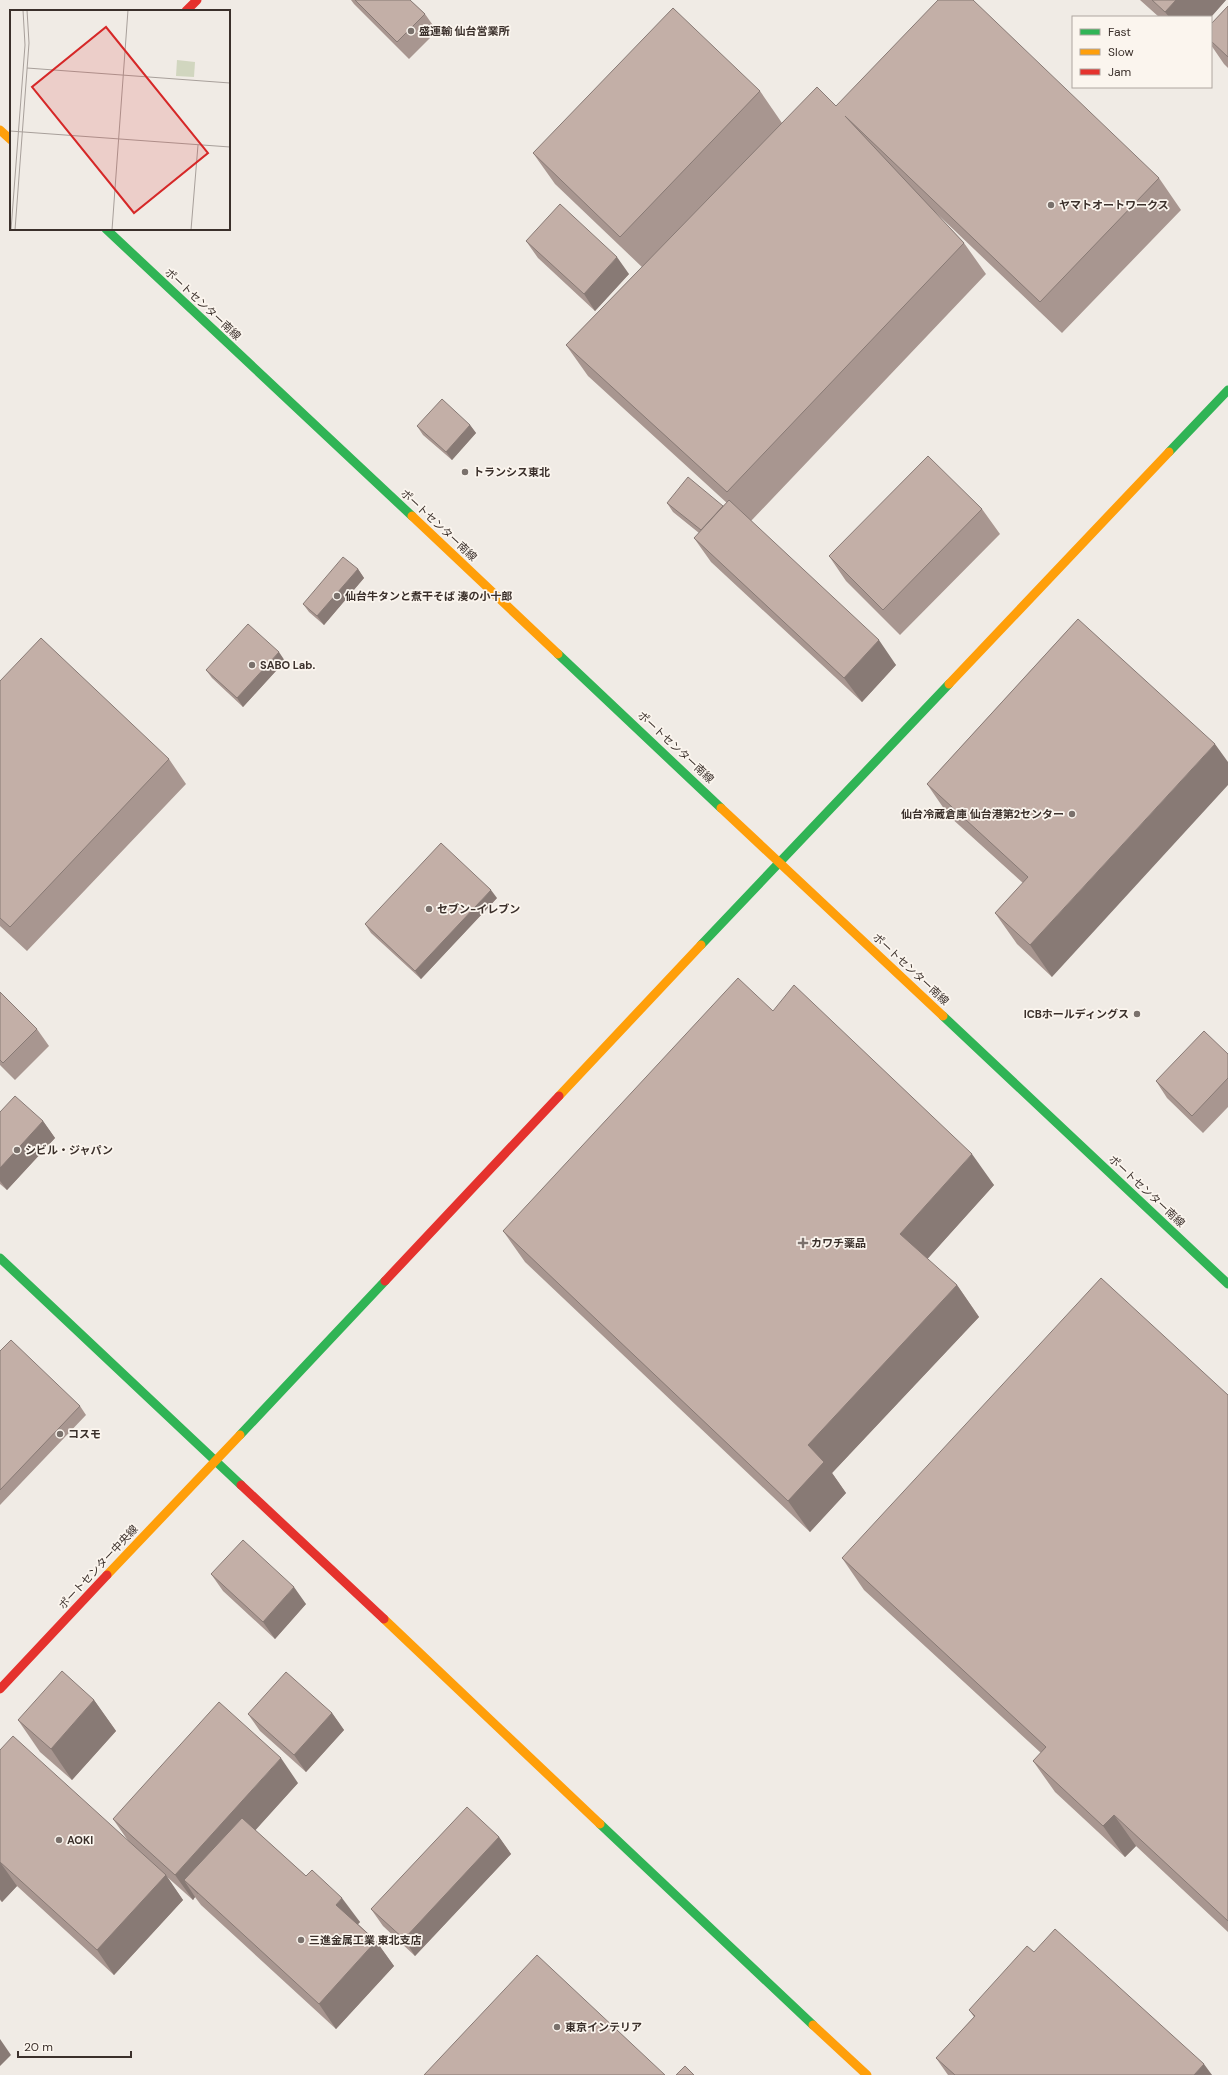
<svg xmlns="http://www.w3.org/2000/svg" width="1228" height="2075" font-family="'DM Sans','Noto Sans JP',sans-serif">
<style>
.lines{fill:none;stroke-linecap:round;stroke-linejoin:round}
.fast{stroke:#30b455;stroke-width:9}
.slow{stroke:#ff9f0a;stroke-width:9}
.jam{stroke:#e5322d;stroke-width:9}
.wall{fill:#a89690}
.shaded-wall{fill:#887a75}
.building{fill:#c3afa7;stroke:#887a75}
.poi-dot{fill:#7a716c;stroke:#fbf5ee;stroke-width:1.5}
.labels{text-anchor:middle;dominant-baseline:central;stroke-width:3.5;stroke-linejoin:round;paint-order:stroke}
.poi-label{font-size:11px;font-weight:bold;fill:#3b302b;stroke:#fbf5ee;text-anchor:start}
.street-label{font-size:11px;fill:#3b302b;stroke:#fbf5ee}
.inset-road{fill:none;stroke:#a8a09b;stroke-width:1}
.view{fill:#d62828;fill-opacity:0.15;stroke:#d62828;stroke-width:2}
.inset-edge{fill:none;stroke:#3b302b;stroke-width:2}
</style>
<rect width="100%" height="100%" fill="#f0ebe5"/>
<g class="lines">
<path class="fast" d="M106,229L412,516
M1169,452L1228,390
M558,654L721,808
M701,945L949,684
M943,1016L1228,1284
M0,1258L241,1485
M240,1435L385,1281
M600,1824L813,2025"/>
<path class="slow" d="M0,130L11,140
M412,516L558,654
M949,684L1169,452
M721,808L943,1016
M559,1096L701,945
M107,1575L240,1435
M384,1619L600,1824
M813,2025L867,2075"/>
<path class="jam" d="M186,11L197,0
M385,1281L559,1096
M241,1485L384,1619
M0,1689L107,1575"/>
</g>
<path class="wall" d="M351,0H410L425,14L437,31L409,59L354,4Z
M1140,0H1226L1211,17H1159Z
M1228,6V68L1224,64L1211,45V24Z
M760,91L782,123L836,106L1159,178L1181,210L1062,333L931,208L964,243L986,274L751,521L896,665L862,702L711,562L694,538L699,533L673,512L667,503L723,506L727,503L588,376L566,345L642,267L555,184L533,153Z
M526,241L629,274L595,311L538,258Z
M470,425L476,433L452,460L423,435L417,426Z
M982,509L1000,534L900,635L846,581L829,556Z
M358,569L364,578L324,625L309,612L303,604Z
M1078,619L1052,977L1017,944L995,913L1023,883L949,816L927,784Z
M285,661L243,707L212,678L206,670Z
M0,681L169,759L186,784L27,951L0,926Z
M497,898L421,979L371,933L365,924Z
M0,992L37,1029L49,1046L15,1080L0,1065Z
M773,1011L994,1185L927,1259L957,1285L979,1317L832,1473L846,1493L810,1532L525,1262L503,1231Z
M1228,1054V1107L1203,1133L1167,1098L1156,1081Z
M0,1112L43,1121L55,1138L7,1190L0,1184Z
M0,1351L80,1406L86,1415L0,1505Z
M1228,1395V1932L1136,1846L1125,1857L1055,1792L1033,1761L1041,1753L864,1590L842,1558Z
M211,1574L306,1604L275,1639L223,1591Z
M94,1700L116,1731L72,1780L40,1752L18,1720Z
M332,1713L344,1730L306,1772L260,1731L248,1714Z
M0,1750L129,1842L113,1819L298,1783L255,1830L306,1876L360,1922L358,1924L376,1941L394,1966L336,2029L201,1905L195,1897L193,1900L166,1876L183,1900L114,1975L17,1886L2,1902L0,1900Z
M499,1837L511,1854L415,1956L383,1926L371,1909Z
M1034,1952L1212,2075H948L936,2058L974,2017L969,2010Z"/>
<path class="shaded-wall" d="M1176,0H1226L1211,17H1169L1165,12Z
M617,257L629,274L595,311L584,294Z
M470,425L476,433L452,460L446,452Z
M358,569L364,578L324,625L317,616Z
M879,640L896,665L862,702L844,678Z
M279,652L285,661L243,707L237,698Z
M1215,744L1228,762V785L1052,977L1030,945Z
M491,890L497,898L421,979L415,971Z
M43,1121L55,1138L7,1190L0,1181V1168Z
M972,1154L994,1185L922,1265L900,1234Z
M957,1285L979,1317L832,1473L846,1493L810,1532L788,1501L808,1445Z
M294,1587L306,1604L275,1639L263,1622Z
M94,1700L116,1731L72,1780L51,1749Z
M332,1713L344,1730L306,1772L294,1755Z
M281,1758L298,1783L198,1894L184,1880L195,1897L193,1900L175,1875Z
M1114,1815L1136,1846L1125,1857L1103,1826Z
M499,1837L511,1854L415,1956L404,1939Z
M0,1862L17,1886L2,1902L0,1899Z
M166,1875L183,1900L114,1975L97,1950Z
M342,1898L360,1922L353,1929L336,1905Z
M376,1941L394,1966L336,2029L319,2004Z
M0,2039L11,2055L0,2066Z
M1204,2064L1212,2075H1194Z"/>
<path class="building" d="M355,0H410L425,14L397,42Z
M938,0H973L1159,178L1040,302L845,116L964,243L727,492L566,345L817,87L836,106Z
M1152,0H1176L1165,12Z
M1228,6V57L1211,41V24Z
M673,8L760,91L620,237L533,153Z
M560,204L617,257L584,294L526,241Z
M442,399L470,425L446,452L417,426Z
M928,456L982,509L883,610L829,556Z
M688,477L723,506L701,530L667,503Z
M729,500L879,640L844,678L694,538Z
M343,557L358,569L317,616L303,604Z
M1078,619L1215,744L1030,945L995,913L1028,877L927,784Z
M248,624L279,652L237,698L206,670Z
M41,638L169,759L10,927L0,918V681Z
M441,843L491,890L415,971L365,924Z
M738,978L773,1011L794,985L972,1154L900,1234L957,1285L808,1445L824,1462L788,1501L503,1231Z
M0,992L37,1029L3,1063L0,1060Z
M1204,1031L1228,1054V1078L1192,1116L1156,1081Z
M15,1096L43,1121L0,1168V1112Z
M1101,1278L1228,1395V1921L1114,1815L1103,1826L1033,1761L1046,1747L842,1558Z
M11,1340L80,1406L0,1490V1351Z
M243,1540L294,1587L263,1622L211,1574Z
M62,1671L94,1700L51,1749L18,1720Z
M286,1672L332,1713L294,1755L248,1714Z
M219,1702L281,1758L175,1875L113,1819Z
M13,1736L166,1875L97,1950L0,1862V1750Z
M467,1807L499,1837L404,1939L371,1909Z
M242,1818L306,1876L312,1870L342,1898L336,1905L376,1941L319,2004L184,1880Z
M1055,1929L1204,2064L1194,2075H955L936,2058L975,2016L969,2010L1027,1946L1034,1952Z
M537,1955L665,2075H424Z
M685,2066L694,2075H676Z"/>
<g class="poi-dot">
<circle cx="411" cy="31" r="4"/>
<circle cx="1051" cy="205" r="4"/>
<circle cx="465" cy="472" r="4"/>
<circle cx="337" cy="596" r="4"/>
<circle cx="252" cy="665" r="4"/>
<circle cx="1072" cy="814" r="4"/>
<circle cx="429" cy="909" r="4"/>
<circle cx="1137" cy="1014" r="4"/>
<circle cx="17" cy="1150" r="4"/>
<path d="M801 1237h4v4h4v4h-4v4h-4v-4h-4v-4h4z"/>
<circle cx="60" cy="1434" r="4"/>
<circle cx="59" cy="1840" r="4"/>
<circle cx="301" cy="1940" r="4"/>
<circle cx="557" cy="2027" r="4"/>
</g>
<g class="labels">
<g class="poi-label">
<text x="419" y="31">盛運輸 仙台営業所</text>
<text x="1059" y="205">ヤマトオートワークス</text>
<text x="473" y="472">トランシス東北</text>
<text x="345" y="596">仙台牛タンと煮干そば 湊の小十郎</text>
<text x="260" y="665">SABO Lab.</text>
<text x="1064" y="814" text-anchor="end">仙台冷蔵倉庫 仙台港第2センター</text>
<text x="437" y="909">セブン-イレブン</text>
<text x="1129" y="1014" text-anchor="end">ICBホールディングス</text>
<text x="25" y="1150">シビル・ジャパン</text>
<text x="811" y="1243">カワチ薬品</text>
<text x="68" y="1434">コスモ</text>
<text x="67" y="1840">AOKI</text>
<text x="309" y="1940">三進金属工業 東北支店</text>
<text x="565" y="2027">東京インテリア</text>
</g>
<g class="street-label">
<text transform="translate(203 304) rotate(43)">ポートセンター南線</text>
<text transform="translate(439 525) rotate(43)">ポートセンター南線</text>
<text transform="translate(676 747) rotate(43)">ポートセンター南線</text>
<text transform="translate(911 969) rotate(43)">ポートセンター南線</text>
<text transform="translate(1147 1191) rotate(43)">ポートセンター南線</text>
<text transform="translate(98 1567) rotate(-47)">ポートセンター中央線</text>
</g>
</g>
<g transform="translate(10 10)">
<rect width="220" height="220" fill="#f0ebe5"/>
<path d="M167,50L185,52L184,67L166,66Z" fill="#d1d6bf"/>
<path class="inset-road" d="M17,58L220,73M0,121L220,137M1,220L15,35L13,0M5,220L19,33L17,0M102,220L118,0M181,220L188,135"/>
<path class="view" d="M96,17L198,143L124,203L22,77Z"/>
<rect width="220" height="220" class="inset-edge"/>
</g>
<rect x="1072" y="16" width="140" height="72" fill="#fbf5ee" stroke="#aea6a0"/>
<rect x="1080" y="29" width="20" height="6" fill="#30b455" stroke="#aea6a0"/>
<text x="1108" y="36" font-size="12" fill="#3b302b">Fast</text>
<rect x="1080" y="49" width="20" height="6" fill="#ff9f0a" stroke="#aea6a0"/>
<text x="1108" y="56" font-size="12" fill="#3b302b">Slow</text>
<rect x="1080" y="69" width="20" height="6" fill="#e5322d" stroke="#aea6a0"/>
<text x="1108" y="76" font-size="12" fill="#3b302b">Jam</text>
<path d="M18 2051v6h113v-6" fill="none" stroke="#3b302b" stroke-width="2"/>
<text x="24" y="2051" font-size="12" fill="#3b302b" stroke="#fbf5ee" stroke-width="3" paint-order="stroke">20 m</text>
</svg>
